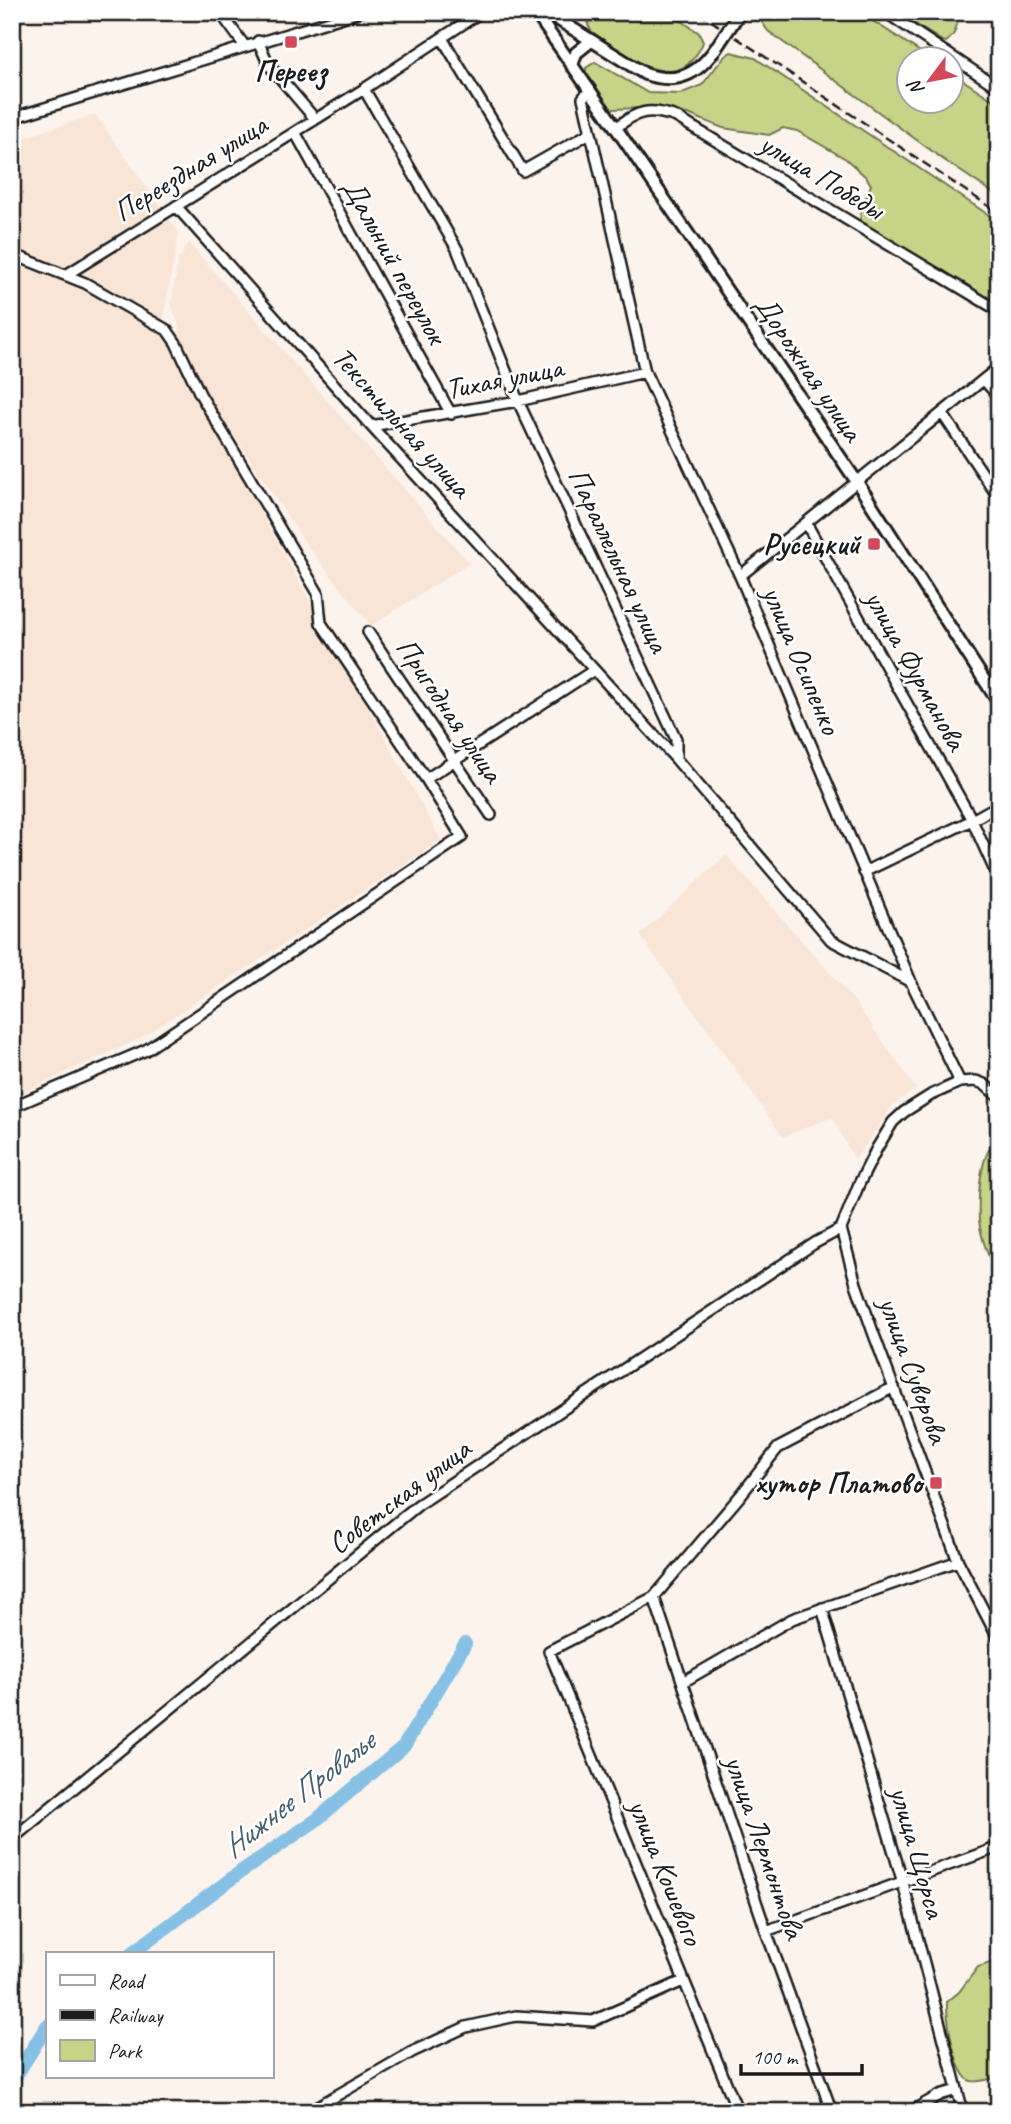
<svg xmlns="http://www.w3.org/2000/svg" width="1011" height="2124" font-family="Caveat,sans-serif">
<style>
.built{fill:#f9e5d6}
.green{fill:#c7d488;stroke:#727852;stroke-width:2}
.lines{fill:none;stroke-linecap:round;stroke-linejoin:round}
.river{stroke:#86c1e5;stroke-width:14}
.minor-casing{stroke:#1c1c1c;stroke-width:14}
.major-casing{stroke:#1c1c1c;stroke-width:16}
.minor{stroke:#fff;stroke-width:9}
.major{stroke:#fff;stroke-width:10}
.rail{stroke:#1c1c1c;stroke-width:2.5;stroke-dasharray:10 5;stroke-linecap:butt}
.major-bridge-casing{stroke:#1c1c1c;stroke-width:16;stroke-linecap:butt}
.major-bridge{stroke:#fff;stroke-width:10}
.poi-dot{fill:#d1495b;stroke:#fff;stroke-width:2.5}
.labels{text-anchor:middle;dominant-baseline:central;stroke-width:5;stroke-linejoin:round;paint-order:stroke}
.poi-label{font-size:30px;font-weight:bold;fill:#1c1c1c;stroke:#fff;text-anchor:end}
.street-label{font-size:30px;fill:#1c1c1c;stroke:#fff}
.water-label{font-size:32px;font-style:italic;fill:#465e6c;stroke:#fff}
</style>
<rect width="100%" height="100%" fill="#fcf3ec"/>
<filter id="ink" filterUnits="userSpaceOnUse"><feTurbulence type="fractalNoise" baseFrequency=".0143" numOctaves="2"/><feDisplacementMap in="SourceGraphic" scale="14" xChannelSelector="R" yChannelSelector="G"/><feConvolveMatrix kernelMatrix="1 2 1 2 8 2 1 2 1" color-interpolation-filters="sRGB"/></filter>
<g filter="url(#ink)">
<path class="built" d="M95,114L179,233L161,331L441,840L139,1039L12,1097V142Z
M189,243L469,563L371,626L306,544L186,363L178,323L171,304L178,260Z
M726,855L853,999L916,1089L894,1104L855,1160L832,1117L783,1137L640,935Z"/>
<path class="green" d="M590,12H669L699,33L703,42C701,49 697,54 692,60C667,91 615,48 591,31L588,25Z
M761,12H859L931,59L909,60V102H951L952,73L999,104V197L944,160L768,31L761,21Z
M897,12H958C957,25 957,34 946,42L942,41Z
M731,52L755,58L999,222V318L860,222L861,210L871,185L867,178L846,159L797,131L783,128L769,135L723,128L688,114L642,108L612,109L586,73V68L595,62L648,93L680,94L702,85L724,57Z
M999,1138V1283C992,1263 981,1241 979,1220C978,1197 979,1151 999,1138Z
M999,1960V2077C991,2078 979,2083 971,2081C955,2076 946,2017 947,2002L959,1992L978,1967Z"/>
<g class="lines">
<path class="river" d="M131,1954L239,1873L315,1821L404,1746L465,1644
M12,2082L47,2026"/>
<defs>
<path id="minor" d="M220,12L244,45
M885,12L999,88
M442,38L523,171L590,133
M258,41L269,65L315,119
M364,89L457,249L518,401L676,739V759
M590,90L583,98L645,372L740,576L911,982L960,1082
M12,118L359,12
M616,128C637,110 650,108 676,117L999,311
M295,132L451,414
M176,206L371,426L676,759L831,940L911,982
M12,254L85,283L167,330L176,343L200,394L318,593L321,623L426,779L462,837L146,1050L12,1107
M66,275L364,89L481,12
M984,380L999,397
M942,413L999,498
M371,426L518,401L645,372
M806,523L972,820L999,880
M740,576L999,367
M368,632L491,815
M426,779L594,670
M864,872L972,820L999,805
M999,1097L984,1084L976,1081L960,1082L931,1095L904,1112L893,1122L877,1148L859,1184L841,1229L856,1284L873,1332L958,1561L999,1640
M654,1597L766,1931L832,2112
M822,1608L903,1883L963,2112
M683,1682L792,1619L958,1561
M12,1839L418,1505L815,1243L841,1229
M766,1931L999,1847
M308,2112L412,2052L466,2027L516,2016L593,2021L683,1981
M738,2112L549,1651L654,1597L740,1496L778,1448L894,1387
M910,2112L940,2095L957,2090"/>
<path id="major" d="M535,12L616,128L857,482L999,703
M546,12L645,74C681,86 701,72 720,42
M572,66L576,53L591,41"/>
</defs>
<use href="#minor" class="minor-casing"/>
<use href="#major" class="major-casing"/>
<use href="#minor" class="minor"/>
<use href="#major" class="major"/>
<path class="rail" d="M698,12L999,213"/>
<defs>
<path id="major-bridge" d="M720,42L740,12"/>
</defs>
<use href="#major-bridge" class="major-bridge-casing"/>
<use href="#major-bridge" class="major-bridge"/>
</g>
</g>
<g class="poi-dot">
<rect x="284" y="35" width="14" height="14" rx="3.5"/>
<rect x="867" y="537" width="14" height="14" rx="3.5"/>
<rect x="929" y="1476" width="14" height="14" rx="3.5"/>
</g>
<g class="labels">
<g class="poi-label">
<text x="291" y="71" text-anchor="middle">Переез</text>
<text x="860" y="544">Русецкий</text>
<text x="922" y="1483">хутор Платово</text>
</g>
<g class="street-label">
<text transform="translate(190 168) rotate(-32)">Переездная улица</text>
<text transform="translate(822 176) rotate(31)">улица Победы</text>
<text transform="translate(395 261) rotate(61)">Дальний переулок</text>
<text transform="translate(809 368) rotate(56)">Дорожная улица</text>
<text transform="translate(504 378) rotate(-11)">Тихая улица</text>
<text transform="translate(402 422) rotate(48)">Текстильная улица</text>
<text transform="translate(619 560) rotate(65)">Параллельная улица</text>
<text transform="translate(802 660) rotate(67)">улица Осипенко</text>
<text transform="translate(916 670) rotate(61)">улица Фурманова</text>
<text transform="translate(450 710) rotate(56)">Пригодная улица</text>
<text transform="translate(914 1370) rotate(70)">улица Суворова</text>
<text transform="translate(399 1496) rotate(-37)">Советская улица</text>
<text transform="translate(765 1847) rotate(71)">улица Лермонтова</text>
<text transform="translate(918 1852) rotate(74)">улица Щорса</text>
<text transform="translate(666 1872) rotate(68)">улица Кошевого</text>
</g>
<g class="water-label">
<text transform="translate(298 1794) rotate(-38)">Нижнее Провалье</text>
</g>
</g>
<rect width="1011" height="2124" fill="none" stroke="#fff" stroke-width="42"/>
<rect x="21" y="21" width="969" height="2082" fill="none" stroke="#1c1c1c" stroke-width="2.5" filter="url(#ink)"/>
<rect x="46" y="1952" width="228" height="126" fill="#ffffff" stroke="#a4a4a4" stroke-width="2"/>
<rect x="60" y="1975" width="35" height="10" fill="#ffffff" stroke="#a4a4a4" stroke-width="2"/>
<text x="108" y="1988" font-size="21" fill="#1c1c1c">Road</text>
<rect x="60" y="2010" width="35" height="10" fill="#1c1c1c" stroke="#a4a4a4" stroke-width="2"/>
<text x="108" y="2022" font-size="21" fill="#1c1c1c">Railway</text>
<rect x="60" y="2040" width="35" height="21" fill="#c7d488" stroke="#a4a4a4" stroke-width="2"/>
<text x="108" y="2058" font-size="21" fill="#1c1c1c">Park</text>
<g transform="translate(930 80) rotate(238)"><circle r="33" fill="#ffffff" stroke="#a4a4a4" stroke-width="2"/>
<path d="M0-5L12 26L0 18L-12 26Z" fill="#d1495b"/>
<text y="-10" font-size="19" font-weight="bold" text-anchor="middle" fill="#1c1c1c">N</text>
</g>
<path d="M741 2064v10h121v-10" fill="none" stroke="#1c1c1c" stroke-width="3.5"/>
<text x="752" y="2064" font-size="21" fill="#1c1c1c" stroke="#ffffff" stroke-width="5" paint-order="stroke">100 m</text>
</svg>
